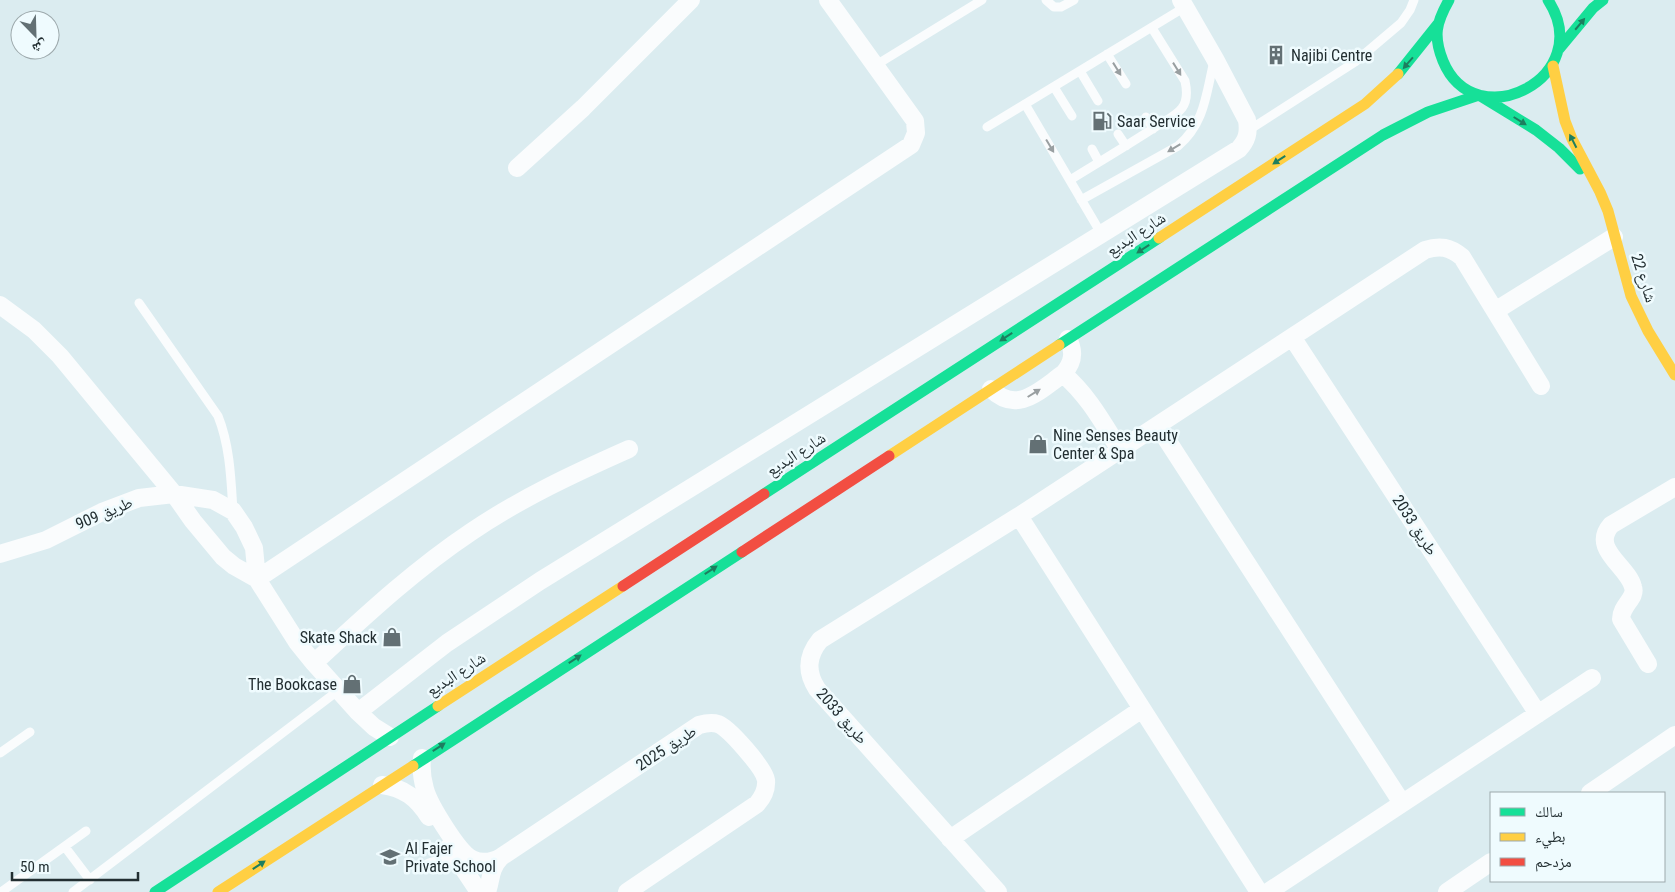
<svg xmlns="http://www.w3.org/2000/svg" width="1675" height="892" font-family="'Roboto Condensed','Noto Naskh Arabic',sans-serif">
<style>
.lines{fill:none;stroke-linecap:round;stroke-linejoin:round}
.lane{stroke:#fafcfd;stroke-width:9}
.street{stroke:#fafcfd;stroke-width:18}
.fast{stroke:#16e098;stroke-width:11}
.slow{stroke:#ffcf43;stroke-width:11}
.jam{stroke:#f24e42;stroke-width:11}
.oneway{fill:#1d7e5f}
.oneway2{fill:#999fa1}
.labels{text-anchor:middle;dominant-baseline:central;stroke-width:5;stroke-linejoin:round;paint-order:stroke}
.poi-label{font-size:16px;fill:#222e31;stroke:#effbfe;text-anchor:start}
.street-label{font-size:16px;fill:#222e31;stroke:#effbfe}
</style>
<rect width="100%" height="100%" fill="#dbecf0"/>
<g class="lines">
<path class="lane" d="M1046,0L1054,7H1061L1074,0
M1107,54L1126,84
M876,65L982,0
M1080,71L1098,101
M1054,87L1072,116
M1025,104L1102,235
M1146,117L1153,129
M987,127L1185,7
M1249,130L1355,62L1401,23L1410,10L1414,0
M1118,134L1126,146
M1092,149L1099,162
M1070,180C1099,162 1128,145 1157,126C1165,121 1176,116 1182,108C1188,100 1187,90 1185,81L1152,28
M1081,200L1178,146C1205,123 1206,94 1214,61
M139,303L218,416C230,446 231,479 233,511
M0,753L30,732
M65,847L90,880
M427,864C436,859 446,862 454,855
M1,892L86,831
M73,892L339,690"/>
<path class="street" d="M517,168L583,108L691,0
M0,305L34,330L60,356L174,494L193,521L223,557L234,566L257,579L911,145L916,133L915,121L828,0
M1495,311L1614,237
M1292,337L1538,714
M1063,374C1088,395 1103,423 1120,450
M991,389C1017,415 1040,390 1063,374C1073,363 1075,352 1068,339
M1158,426L1402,803
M1019,516L1259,892
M0,554L46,540L102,512L139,498L174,494L213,500L233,511L244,527L254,548L257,579L297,642L314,663L358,712L374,727L390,737
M314,663C364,617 414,570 471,532C521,498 575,473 629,449
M1648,664L1621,619C1621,605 1637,598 1633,587C1628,566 1590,549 1611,525L1675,487
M358,712L447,643L540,581L1239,149C1247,140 1249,133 1247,120L1215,59L1181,0
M422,758C421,769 422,779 425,789C429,804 458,852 472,859C482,864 492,862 501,857L699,725C706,723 712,722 718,724C729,728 764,768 766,780C767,790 763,797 757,804L627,892
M382,785C404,788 417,798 429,817
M1590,793L1675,735
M950,839L1142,709
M449,847L479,892
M487,892C492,878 489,870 501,857
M998,892L817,689C806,672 807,656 820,640L1019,516L1425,250C1440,245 1450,247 1462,257L1541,386
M1268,892L1592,678
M1447,892L1491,862"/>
<path class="fast" d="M1449,0C1436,23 1433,36 1443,61C1475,139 1598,77 1548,0
M1559,49L1593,8L1603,0
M1398,74L1438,24
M1479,95L1536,130L1559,148L1580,169
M1059,345L1383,135L1428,112L1479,95
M764,494L1159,238
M413,766L742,552
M155,892L438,706"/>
<path class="slow" d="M1553,66L1565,121L1572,139L1600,192L1608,211L1631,296L1648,331L1675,375
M1159,238L1365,104L1398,74
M889,456L1059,345
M438,706L623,586
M218,892L413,766"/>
<path class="jam" d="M742,552L889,456
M623,586L764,494"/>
</g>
<defs><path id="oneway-solid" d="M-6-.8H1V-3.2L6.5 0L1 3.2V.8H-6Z" transform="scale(1.25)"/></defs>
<g class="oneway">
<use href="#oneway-solid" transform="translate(1580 24) rotate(-50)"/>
<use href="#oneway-solid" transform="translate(1408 63) rotate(131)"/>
<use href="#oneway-solid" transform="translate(1520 121) rotate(32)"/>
<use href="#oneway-solid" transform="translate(1573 141) rotate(-117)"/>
<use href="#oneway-solid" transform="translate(1279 160) rotate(147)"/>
<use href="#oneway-solid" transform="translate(1143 249) rotate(147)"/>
<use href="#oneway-solid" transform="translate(1006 337) rotate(147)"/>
<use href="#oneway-solid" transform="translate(711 570) rotate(-33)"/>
<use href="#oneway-solid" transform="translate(575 659) rotate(-33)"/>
<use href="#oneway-solid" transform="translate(439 747) rotate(-33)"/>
<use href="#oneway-solid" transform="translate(259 865) rotate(-33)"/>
</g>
<g class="oneway2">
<use href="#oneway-solid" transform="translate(1117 69) rotate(58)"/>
<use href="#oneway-solid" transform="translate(1177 69) rotate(58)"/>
<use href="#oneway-solid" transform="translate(1050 146) rotate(59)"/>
<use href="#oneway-solid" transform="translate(1174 148) rotate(149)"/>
<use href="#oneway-solid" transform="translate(1034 393) rotate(-32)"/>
</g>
<defs>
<symbol id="building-bare" viewBox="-9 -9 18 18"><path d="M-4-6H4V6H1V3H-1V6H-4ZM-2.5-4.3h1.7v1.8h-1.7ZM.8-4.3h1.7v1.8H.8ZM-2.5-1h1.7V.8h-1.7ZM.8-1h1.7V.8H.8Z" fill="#637074" stroke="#effbfe" stroke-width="2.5" paint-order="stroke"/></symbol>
<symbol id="fuel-bare" viewBox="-9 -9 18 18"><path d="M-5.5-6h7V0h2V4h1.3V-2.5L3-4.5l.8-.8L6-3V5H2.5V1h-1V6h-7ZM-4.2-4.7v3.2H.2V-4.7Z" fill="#637074" stroke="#effbfe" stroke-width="2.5" paint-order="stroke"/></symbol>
<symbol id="shop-bare" viewBox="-9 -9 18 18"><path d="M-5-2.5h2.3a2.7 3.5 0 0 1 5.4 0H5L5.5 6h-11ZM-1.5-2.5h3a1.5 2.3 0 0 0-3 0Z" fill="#637074" stroke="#effbfe" stroke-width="2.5" paint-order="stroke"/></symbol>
<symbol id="school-bare" viewBox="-9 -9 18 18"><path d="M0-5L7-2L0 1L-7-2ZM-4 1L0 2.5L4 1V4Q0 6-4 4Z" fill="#637074" stroke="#effbfe" stroke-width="2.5" paint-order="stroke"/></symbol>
</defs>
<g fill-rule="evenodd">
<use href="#building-bare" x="1262" y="41" width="28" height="28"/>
<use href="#fuel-bare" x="1088" y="107" width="28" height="28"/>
<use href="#shop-bare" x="1024" y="430" width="28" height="28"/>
<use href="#shop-bare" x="378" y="623" width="28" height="28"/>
<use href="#shop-bare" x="338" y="670" width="28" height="28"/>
<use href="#school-bare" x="376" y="843" width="28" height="28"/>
</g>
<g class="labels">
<g class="poi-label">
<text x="1291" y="55">Najibi Centre</text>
<text x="1117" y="121">Saar Service</text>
<text x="1053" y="435">Nine Senses Beauty<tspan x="1053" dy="18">Center &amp; Spa</tspan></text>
<text x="377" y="637" text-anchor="end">Skate Shack</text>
<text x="337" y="684" text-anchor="end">The Bookcase</text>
<text x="405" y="848">Al Fajer<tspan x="405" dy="18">Private School</tspan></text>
</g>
<g class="street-label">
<text transform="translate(1136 234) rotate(-33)">شارع البديع</text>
<text transform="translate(1644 278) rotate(72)">شارع 22</text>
<text transform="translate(796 454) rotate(-33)">شارع البديع</text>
<text transform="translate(104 513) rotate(-23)">طريق 909</text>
<text transform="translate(1415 525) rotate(57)">طريق 2033</text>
<text transform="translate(456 674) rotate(-33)">شارع البديع</text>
<text transform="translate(842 716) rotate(49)">طريق 2033</text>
<text transform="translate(666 748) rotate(-33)">طريق 2025</text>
</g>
</g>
<rect x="1490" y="792" width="175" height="90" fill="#effbfe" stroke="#9da9ac"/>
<rect x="1500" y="808" width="25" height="8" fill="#16e098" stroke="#9da9ac"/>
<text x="1535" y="817" font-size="15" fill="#222e31">سالك</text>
<rect x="1500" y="833" width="25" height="8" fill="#ffcf43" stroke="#9da9ac"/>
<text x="1535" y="842" font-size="15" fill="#222e31">بطيء</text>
<rect x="1500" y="858" width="25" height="8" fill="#f24e42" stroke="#9da9ac"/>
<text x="1535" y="867" font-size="15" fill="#222e31">مزدحم</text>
<g transform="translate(35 35) rotate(157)"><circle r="24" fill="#effbfe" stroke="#9da9ac"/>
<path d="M0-4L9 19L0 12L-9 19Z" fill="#637074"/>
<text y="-8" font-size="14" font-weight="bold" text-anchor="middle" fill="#222e31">ش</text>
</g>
<path d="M12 872v8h126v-8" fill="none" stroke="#222e31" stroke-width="2.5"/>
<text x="20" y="872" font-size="15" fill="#222e31" stroke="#effbfe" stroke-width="4" paint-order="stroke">50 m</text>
</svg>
